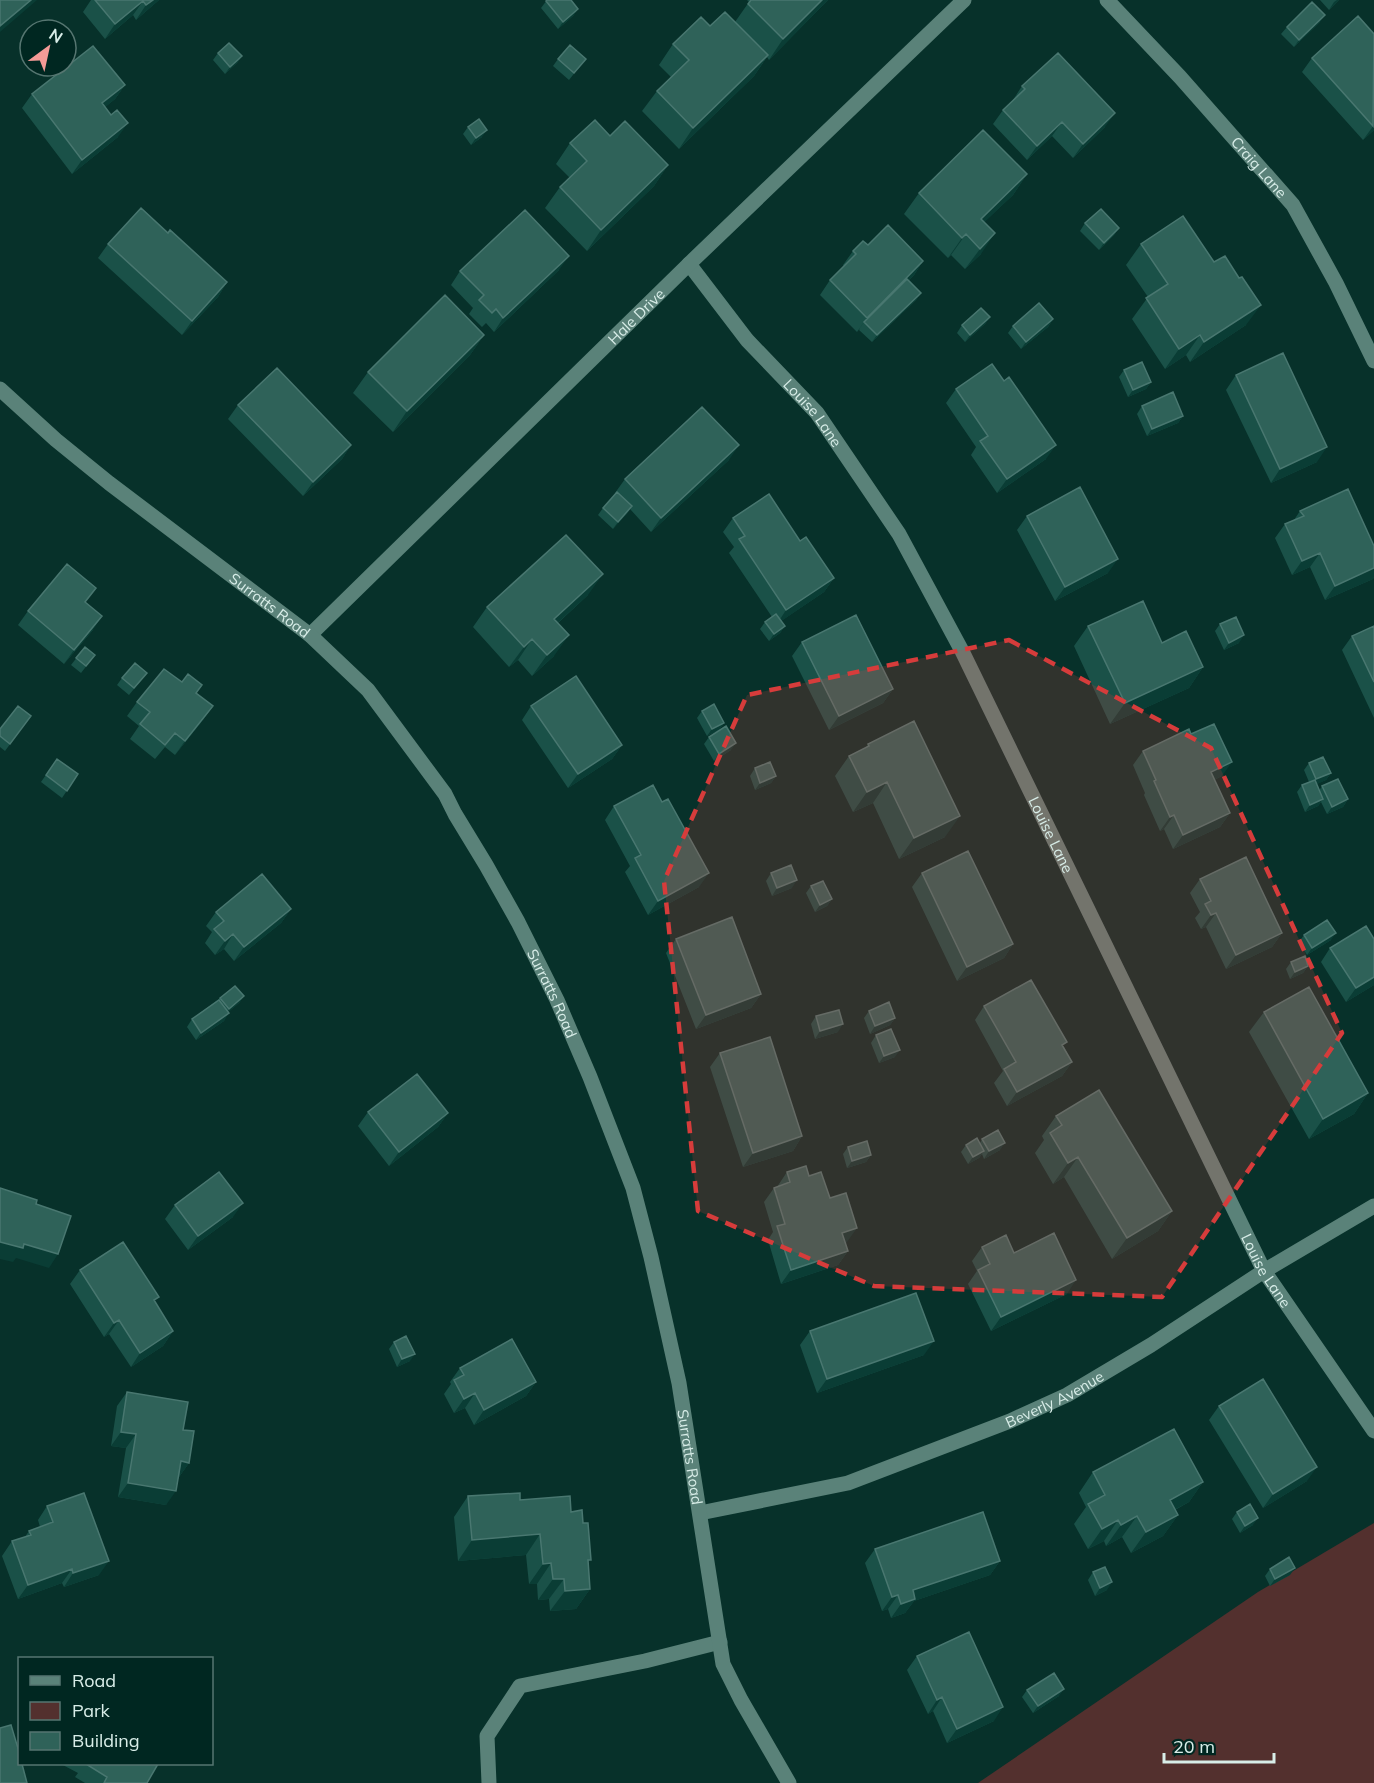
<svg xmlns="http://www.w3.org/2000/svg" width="1374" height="1783" font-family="Mulish,sans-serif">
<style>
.green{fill:#53302e}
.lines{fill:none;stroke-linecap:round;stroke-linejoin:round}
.service{stroke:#5a8279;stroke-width:15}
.minor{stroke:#5a8279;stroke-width:15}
.secondary{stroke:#5a8279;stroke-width:15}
.wall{fill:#1a5148}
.shaded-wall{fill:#0a3d35}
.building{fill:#2f6259;stroke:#497770;stroke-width:1.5}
.marked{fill:#d63c3b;fill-opacity:0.2;stroke:#d63c3b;stroke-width:4.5;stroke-dasharray:12 8;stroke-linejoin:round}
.labels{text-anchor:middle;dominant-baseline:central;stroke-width:4.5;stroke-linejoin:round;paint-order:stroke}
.street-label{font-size:15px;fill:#d8ede8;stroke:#002721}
</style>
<rect width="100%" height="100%" fill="#07312a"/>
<path class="green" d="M1374,1523V1783H978L1258,1592Z"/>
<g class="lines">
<path class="service" d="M489,1783L487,1736L520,1686L645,1661L720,1642"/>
<g class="minor">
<path id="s1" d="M1107,0L1180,77L1293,205L1336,283L1374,361"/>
<path id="s2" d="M689,264L747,340L817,413L899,534L962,651L1264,1271L1374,1431"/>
<path id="s3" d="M310,635L689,264L964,0"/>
<path id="s4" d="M700,1513L848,1483L1010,1421L1067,1395L1151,1345L1264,1271L1374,1206"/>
</g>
<path class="secondary" id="s5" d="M0,389L56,440L109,483L310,635L368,690L445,794L455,814L486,865L518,922L557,1000L590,1077L633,1188L651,1257L679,1383L723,1664L741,1700L789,1783"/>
</g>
<path class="wall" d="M91,0H159L136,20L133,15L105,39L83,12Z
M547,0L578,9L573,16L558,29L541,8Z
M747,0H828L769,60L767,57L754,76L679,149L642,111L657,91L671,77L659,65L673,44L710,26L735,22L749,2Z
M1320,0H1339L1329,10Z
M1320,22L1294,47L1281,34L1287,27Z
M1374,34V130L1363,140L1302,72L1312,58Z
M218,53L242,56L237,63L225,74L213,60Z
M558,59L580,66L569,80L553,66Z
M125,85L115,99L105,107L118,137L72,174L22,108L32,94Z
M1022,86L1105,127L1073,158L1052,136L1027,160L993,124L1003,110L1013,101V100Z
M468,127L482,137L471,145L463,134Z
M610,136L668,165L654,186L587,251L545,208L560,187L570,178L556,164L570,143Z
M1027,174L1013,195L984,222L981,254L965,269L951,255L948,258L904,214L919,193Z
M1085,223L1119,228L1114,235L1099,250L1080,231Z
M168,233L227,282L218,297L182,335L98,258L108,244Z
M1141,244L1214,262L1239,278L1246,325L1190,362L1186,355L1165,369L1132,319L1148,297L1126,265Z
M868,245L923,261L914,275L909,280L921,293L916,300L872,342L859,330L860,328L857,332L820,295L830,280L844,266L843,265L853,251Z
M559,270L494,332L486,323L482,327L469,314L473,308L451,285L460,271Z
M990,317L985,324L965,342L957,333L962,325Z
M1053,319L1048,327L1021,349L1008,333L1013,326Z
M484,335L470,355L393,432L353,393L368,372Z
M1124,370L1151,382L1146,389L1128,397L1119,377Z
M1236,375L1317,462L1271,483L1226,390Z
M956,389L1046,459L997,493L971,455L976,447L946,403Z
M238,405L351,445L342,459L303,496L228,419Z
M1142,406L1183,416L1178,423L1147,436L1137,414Z
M729,460L651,532L630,509L613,529L598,515L603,508L616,494L615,493L625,479Z
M1300,511L1374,546V577L1373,579L1325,600L1310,567L1292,575L1275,538L1285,524L1294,520Z
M1027,516L1108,573L1055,601L1017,530Z
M733,518L800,541L834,578L824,592L781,621L785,626L780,633L769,641L760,629L765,622L772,617L729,553L734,547L723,532Z
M588,595L558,623L554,656L532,676L518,660L509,667L473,627L487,607Z
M86,602L93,630L64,664L18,625L28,611Z
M1220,624L1239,643L1224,650L1215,631Z
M1088,626L1162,643L1203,667L1189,688L1110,724L1074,646Z
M1374,626V718L1342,650L1352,636Z
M802,642L893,689L883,703L829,730L792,656Z
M85,647L95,655L81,673L71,665Z
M147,673L129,695L117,685L122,678Z
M182,682L213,706L203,720L175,755L165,747L155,759L130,739L139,726L127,716L137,702Z
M531,706L622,745L612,759L568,788L522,720Z
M702,711L724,723L719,730L707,736L697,718Z
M31,716L5,751L0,747V729Z
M1191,734L1222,776L1214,780L1230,813L1220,827L1173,849L1164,829L1160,831L1144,795L1145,793L1133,765L1143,751Z
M709,737L731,750L714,761L704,744Z
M868,744L945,837L899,859L873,803L853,812L835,776L849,756L865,749Z
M57,759L78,774L62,798L41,782Z
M1309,763L1331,773L1326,780L1316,784L1319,791L1322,786L1348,799L1343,807L1327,814L1321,802L1318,806L1305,812L1297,792L1302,785L1309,782L1304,770Z
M755,768L776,776L771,783L755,790L750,776Z
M614,806L699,887L648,915L625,872L630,866L605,820Z
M771,873L792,888L772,896L766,881Z
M922,873L1013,944L1004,958L957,981L912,887Z
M1200,879L1282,933L1272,947L1226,969L1206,927L1201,929L1195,918L1200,912L1190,893Z
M811,886L832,899L827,906L815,912L806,893Z
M291,909L281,923L234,961L224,949L215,955L205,943L212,932L206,926L216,912Z
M1304,935L1331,940L1307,955L1299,942Z
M676,939L761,994L751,1008L696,1029L666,953Z
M1374,939V985L1346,1002L1321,962L1330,948Z
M1291,962L1308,966L1303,973L1290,979L1286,969Z
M244,996L239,1003L228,1012L224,1021L196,1040L187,1027L192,1019L220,998Z
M984,1006L1064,1047L1072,1062L1062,1076L1007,1106L994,1083L1003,1071L975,1020Z
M869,1011L895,1018L890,1025L870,1034L864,1018Z
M1264,1012L1368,1093L1354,1114L1309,1139L1249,1032Z
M816,1016L838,1032L815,1039L811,1024Z
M876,1035L895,1057L879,1063L871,1043Z
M720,1053L802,1136L793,1151L743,1167L710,1067Z
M368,1112L448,1113L438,1127L389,1166L358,1126Z
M1056,1116L1172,1211L1158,1231L1112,1259L1064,1177L1053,1184L1035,1153L1044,1140L1042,1136Z
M982,1139L1000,1150L984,1159L982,1154L979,1158L968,1164L961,1152L966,1145L980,1143Z
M848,1147L871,1155L866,1162L847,1168L843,1154Z
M787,1172L809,1176L830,1198L847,1242L845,1243L848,1251L838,1265L781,1284L768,1240L773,1232L764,1202L774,1188L777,1187Z
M175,1205L233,1217L188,1250L165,1219Z
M982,1247L1014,1253L1067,1294L991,1331L968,1284L977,1271L972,1261Z
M80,1270L155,1302L173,1331L163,1346L131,1367L109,1334L104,1337L70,1284Z
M810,1331L924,1355L817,1393L800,1345Z
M394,1342L410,1361L397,1367L389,1349Z
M460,1368L536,1382L526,1396L474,1425L465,1408L454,1413L444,1394L451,1384L450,1382Z
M127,1392L183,1430L189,1463L179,1477L166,1505L118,1497L126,1448L111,1446L117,1406Z
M1219,1406L1307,1481L1263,1508L1209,1420Z
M1093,1472L1203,1482L1189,1502L1175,1510L1178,1515L1163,1536L1131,1553L1122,1537L1106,1546L1104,1541L1088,1549L1074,1524L1086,1507L1079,1493Z
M468,1496L520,1500L571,1512L588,1564L590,1589L576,1609L550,1611L549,1599L538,1600L537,1584H529L526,1555L458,1561L454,1517Z
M47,1506L99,1575L64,1587L62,1583L18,1599L2,1556L12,1541L25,1537L29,1531L40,1527L38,1520Z
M1237,1512L1253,1525L1240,1533L1232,1519Z
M875,1549L1000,1561L990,1575L914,1601L905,1613L891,1618L888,1609L882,1611L865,1563Z
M1270,1569L1290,1575L1270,1586L1265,1576Z
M1093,1572L1107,1590L1095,1596L1088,1580Z
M917,1656L994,1721L947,1743L933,1711L928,1714L907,1670Z
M1027,1690L1059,1696L1033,1713L1022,1697Z
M61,1764H158L147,1783H85L75,1777L78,1773Z"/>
<path class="shaded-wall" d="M31,0H37L0,32V26Z
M153,0H159L136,20L146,5Z
M822,0H828L769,60L783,39Z
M1337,0H1339L1329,10L1334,2Z
M143,1L133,15L105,39L115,24Z
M578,9L573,16L558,29L563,22Z
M1325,15L1320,22L1294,47L1299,40Z
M768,55L754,76L679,149L693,128Z
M242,56L237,63L225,74L230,67Z
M125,85L115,99L92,118L102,103Z
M1115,113L1105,127L1073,158L1083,144Z
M1062,122L1052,136L1027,160L1037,146Z
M128,123L118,137L72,174L82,160Z
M1374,125V130L1363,140Z
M487,130L482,137L471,145L476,138Z
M668,165L654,186L587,251L601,230Z
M1027,174L1013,195L969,237L981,219Z
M1119,228L1114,235L1099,250L1104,243Z
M995,233L981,254L965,269L980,249Z
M966,234L951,255L948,258L962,238Z
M569,256L559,270L494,332L503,318Z
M923,261L914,275L865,323L864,322L857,332L867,318Z
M227,282L218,297L182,335L192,321Z
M921,293L916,300L872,342L877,335Z
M1261,305L1246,325L1190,362L1204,342Z
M990,317L985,324L965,342L970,335Z
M1053,319L1048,327L1021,349L1026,342Z
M484,335L470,355L393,432L407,411Z
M1200,335L1186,355L1165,369L1179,349Z
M1151,382L1146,389L1128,397L1133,390Z
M1183,416L1178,423L1147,436L1152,429Z
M351,445L342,459L303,496L313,482Z
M739,445L729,460L651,532L661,518Z
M1056,445L1046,459L997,493L1007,479Z
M1327,447L1317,462L1271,483L1280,469Z
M632,506L627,514L613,529L618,522Z
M1320,553L1310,567L1292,575L1302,561Z
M1118,559L1108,573L1055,601L1065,587Z
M1374,568V577L1373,579L1325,600L1335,586Z
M603,574L588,595L539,640L554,619Z
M834,578L824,592L777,624L786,610Z
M102,616L93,630L64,664L74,650Z
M785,626L780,633L769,641L774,634Z
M569,635L554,656L532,676L547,655Z
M1244,635L1239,643L1224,650L1229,643Z
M532,639L518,660L509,667L524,647Z
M1203,667L1189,688L1110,724L1125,703Z
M893,689L883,703L829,730L839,716Z
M213,706L203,720L175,755L185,741Z
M724,723L719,730L707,736L712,729Z
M736,743L731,750L714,761L719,754Z
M622,745L612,759L568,788L578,774Z
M1232,762L1222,776L1201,786L1211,772Z
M1331,773L1326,780L1311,787L1316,779Z
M776,776L771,783L755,790L760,783Z
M887,782L873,803L853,812L867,792Z
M1323,799L1318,806L1305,812L1310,805Z
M1348,799L1343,807L1327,814L1332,807Z
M1230,813L1220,827L1173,849L1183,835Z
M1174,815L1164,829L1160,831L1170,817Z
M960,816L945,837L899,859L914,838Z
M709,873L699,887L648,915L658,901Z
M797,880L792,888L772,896L777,888Z
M832,899L827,906L815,912L820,905Z
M291,909L281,923L234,961L244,947Z
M1216,913L1206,927L1201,929L1211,915Z
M1282,933L1272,947L1226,969L1236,955Z
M1336,933L1331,940L1307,955L1312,948Z
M233,934L224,949L215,955L225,941Z
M1013,944L1004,958L957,981L967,967Z
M1308,966L1303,973L1290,979L1295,972Z
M1374,977V985L1346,1002L1356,988Z
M761,994L751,1008L696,1029L706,1015Z
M244,996L239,1003L224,1016L229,1009Z
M229,1013L224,1021L196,1040L201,1033Z
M895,1018L890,1025L870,1034L875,1026Z
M843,1024L838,1032L815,1039L820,1031Z
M900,1050L895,1057L879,1063L884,1056Z
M1072,1062L1062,1076L1007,1106L1017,1092Z
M1368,1093L1354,1114L1309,1139L1323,1119Z
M448,1113L438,1127L389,1166L399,1152Z
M802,1136L793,1151L743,1167L753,1153Z
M1005,1143L1000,1150L984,1159L989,1151Z
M984,1151L979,1158L968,1164L973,1157Z
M871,1155L866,1162L847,1168L852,1161Z
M1078,1157L1064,1177L1053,1184L1068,1163Z
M243,1203L233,1217L188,1250L198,1236Z
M1172,1211L1158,1231L1112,1259L1127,1238Z
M857,1228L847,1242L832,1247L842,1233Z
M0,1242L24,1244L58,1254L49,1268L16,1258L13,1262L0,1259Z
M848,1251L838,1265L781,1284L791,1270Z
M1076,1280L1067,1294L991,1331L1001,1317Z
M119,1320L109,1334L104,1337L114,1323Z
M173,1331L163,1346L131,1367L140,1353Z
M934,1341L924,1355L817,1393L827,1379Z
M415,1354L410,1361L397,1367L402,1359Z
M536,1382L526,1396L474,1425L484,1410Z
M475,1393L465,1408L454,1413L464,1399Z
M121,1432L136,1434L126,1448L111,1446Z
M181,1461L189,1463L179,1477Z
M1317,1467L1307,1481L1263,1508L1273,1494Z
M1203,1482L1189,1502L1155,1520L1170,1500Z
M128,1483L176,1491L166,1505L118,1497Z
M1178,1515L1163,1536L1131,1553L1146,1532Z
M1137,1516L1122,1537L1106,1546L1121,1525Z
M1258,1518L1253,1525L1240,1533L1245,1526Z
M1118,1520L1104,1541L1088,1549L1102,1529Z
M540,1534L526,1555L458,1561L472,1540Z
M109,1561L99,1575L64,1587L73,1573Z
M1000,1561L990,1575L914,1601L905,1613L891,1618L901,1604L913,1590Z
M551,1563L537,1584H529L543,1564Z
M1295,1568L1290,1575L1270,1586L1275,1579Z
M72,1569L62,1583L18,1599L28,1585Z
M553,1579H564L549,1599L538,1600Z
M1112,1582L1107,1590L1095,1596L1100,1588Z
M590,1589L576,1609L550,1611L565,1591Z
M898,1595L888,1609L882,1611L892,1597Z
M1064,1689L1059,1696L1033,1713L1038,1706Z
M942,1697L933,1711L928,1714L937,1700Z
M1003,1707L994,1721L947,1743L957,1729Z"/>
<path class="building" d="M0,0H31L0,26Z
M95,0H153L146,5L143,1L115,24Z
M547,0H571L578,9L563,22L546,1Z
M751,0H822L783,39L748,4Z
M1312,2L1325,15L1299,40L1287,27Z
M725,12L768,55L693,128L657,91L689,60L673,44L701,17L710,26Z
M1358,16L1374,34L1373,126L1312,58Z
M229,43L242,56L230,67L218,53Z
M570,45L586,59L574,73L558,59Z
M93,46L125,85L102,103L111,115L117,110L128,123L82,160L32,94Z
M1058,53L1115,113L1083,144L1062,122L1037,146L1003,110L1025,89L1022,86Z
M479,119L487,130L476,138L468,127Z
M595,120L610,136L625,121L668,165L601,230L560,187L587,161L570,143Z
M983,130L1027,174L981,219L995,233L980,249L966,234L962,238L919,193Z
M141,208L168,233L170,230L227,282L192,321L108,244Z
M1101,209L1119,228L1104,243L1085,223Z
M525,210L569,256L503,318L496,309L492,313L479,300L484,295L460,271Z
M1183,216L1214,262L1225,256L1239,278L1242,277L1261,305L1204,342L1200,335L1179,349L1146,298L1168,284L1141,244Z
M888,225L923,261L867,318L830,280L856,254L853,251L863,241L868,245Z
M907,279L921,293L877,335L864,322Z
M445,295L484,335L407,411L368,372Z
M1039,303L1053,319L1026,342L1013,326Z
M981,308L990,317L970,335L962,325Z
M1283,353L1327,447L1280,469L1236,375Z
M1142,362L1151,382L1133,390L1124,370Z
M992,364L1004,381L1009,377L1056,445L1007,479L980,441L988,436L956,389Z
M277,368L351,445L313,482L238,405Z
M1173,392L1183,416L1152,429L1142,406Z
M702,407L739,445L661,518L625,479Z
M1080,487L1118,559L1065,587L1027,516Z
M1348,489L1374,546V568L1335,586L1320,553L1302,561L1285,524L1304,516L1300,511Z
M617,492L632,506L618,522L603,508Z
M769,494L800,541L806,537L834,578L786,610L739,539L745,536L733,518Z
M566,535L603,574L554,619L569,635L547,655L532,639L524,647L487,607Z
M67,564L96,588L85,602L102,616L74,650L28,611Z
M1143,601L1162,643L1186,631L1203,667L1125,703L1088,626Z
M776,614L785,626L774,634L765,622Z
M856,615L893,689L839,716L802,642Z
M1236,617L1244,635L1229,643L1220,624Z
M1374,626V682L1352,636Z
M85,647L95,655L86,666L76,658Z
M135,663L147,673L134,688L122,678Z
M164,669L182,682L188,674L202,685L196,693L213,706L185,741L175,733L165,745L140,724L150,712L137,702Z
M576,676L622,745L578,774L531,706Z
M714,704L724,723L712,729L702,711Z
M18,706L31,716L10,744L0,736V729Z
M914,721L960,816L914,838L887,782L867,792L849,756L869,746L868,744Z
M1214,724L1232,762L1211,772L1230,813L1183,835L1174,815L1170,817L1154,781L1156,780L1143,751L1189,729L1191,734Z
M726,726L736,743L719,754L709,737Z
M1323,757L1331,773L1316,779L1309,763Z
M57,759L78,774L67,791L46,775Z
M770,762L776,776L760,783L755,768Z
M1338,779L1348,799L1332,807L1322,786Z
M1315,780L1323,799L1310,805L1302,785Z
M653,785L662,802L668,799L709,873L658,901L635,858L641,855L614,806Z
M968,851L1013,944L967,967L922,873Z
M1246,857L1282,933L1236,955L1216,913L1211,915L1205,904L1211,901L1200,879Z
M791,865L797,880L777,888L771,873Z
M262,874L291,909L244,947L233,934L225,941L214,929L224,921L216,912Z
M823,881L832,899L820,905L811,886Z
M732,917L761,994L706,1015L676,939Z
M1327,920L1336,933L1312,948L1304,935Z
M1366,926L1374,939V977L1356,988L1330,948Z
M1305,956L1308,966L1295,972L1291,962Z
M1031,980L1067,1042L1062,1045L1072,1062L1017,1092L1004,1069L1016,1062L984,1006Z
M235,986L244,996L229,1009L220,998Z
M1309,987L1368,1093L1323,1119L1264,1012Z
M219,1000L229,1013L201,1033L192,1019Z
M889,1002L895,1018L875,1026L869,1011Z
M839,1010L843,1024L820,1031L816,1016Z
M891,1029L900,1050L884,1056L876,1035Z
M770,1037L802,1136L753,1153L720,1053Z
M417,1074L448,1113L399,1152L368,1112Z
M1099,1090L1172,1211L1127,1238L1078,1157L1068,1163L1050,1133L1062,1125L1056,1116Z
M998,1130L1005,1143L989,1151L982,1139Z
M977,1138L984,1151L973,1157L966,1145Z
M867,1141L871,1155L852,1161L848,1147Z
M806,1166L809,1176L821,1172L830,1198L846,1193L857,1228L842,1233L848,1251L791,1270L777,1226L785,1224L774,1188L790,1182L787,1172Z
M219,1172L243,1203L198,1236L175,1205Z
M0,1188L37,1200L36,1204L71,1216L58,1254L24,1244L23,1248L0,1242Z
M1054,1233L1076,1280L1001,1317L978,1270L990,1264L982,1247L1006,1235L1014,1253Z
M123,1242L159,1297L154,1300L173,1331L140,1353L119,1320L114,1323L80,1270Z
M916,1293L934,1341L827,1379L810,1331Z
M406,1336L415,1354L402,1359L394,1342Z
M512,1339L536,1382L484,1410L475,1393L464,1399L454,1380L464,1375L460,1368Z
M1263,1379L1317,1467L1273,1494L1219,1406Z
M127,1392L188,1402L183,1430L194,1431L189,1463L181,1461L176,1491L128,1483L136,1434L121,1432Z
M1174,1429L1203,1482L1170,1500L1178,1515L1146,1532L1137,1516L1121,1525L1118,1520L1102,1529L1088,1504L1105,1495L1093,1472Z
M84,1493L109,1561L73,1573L72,1569L28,1585L12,1541L31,1535L29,1531L53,1522L47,1506Z
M520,1493V1500L570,1496L571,1512L582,1510L583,1523H588L591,1560H588L590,1589L565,1591L564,1579H553L551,1563L543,1564L540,1534L472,1540L468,1496Z
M1250,1504L1258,1518L1245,1526L1237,1512Z
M983,1512L1000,1561L913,1590L915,1599L901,1604L898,1595L892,1597L875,1549Z
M1289,1557L1295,1568L1275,1579L1270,1569Z
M1105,1567L1112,1582L1100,1588L1093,1572Z
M969,1632L1003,1707L957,1729L942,1697L937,1700L917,1656Z
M1054,1673L1064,1689L1038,1706L1027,1690Z
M11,1725L20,1755V1764H22L27,1783H0V1728Z
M86,1764H158L147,1783H104L107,1777Z"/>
<path class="marked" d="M1009,640L1211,748L1342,1033L1162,1297L874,1286L698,1211L664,881L747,695Z"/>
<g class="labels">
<g class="street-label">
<text stroke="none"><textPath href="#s1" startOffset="226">Craig Lane</textPath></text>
<text stroke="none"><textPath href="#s3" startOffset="456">Hale Drive</textPath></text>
<text stroke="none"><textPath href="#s2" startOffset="194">Louise Lane</textPath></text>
<text stroke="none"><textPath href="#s5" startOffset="346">Surratts Road</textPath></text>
<text stroke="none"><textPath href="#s2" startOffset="680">Louise Lane</textPath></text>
<text stroke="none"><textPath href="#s5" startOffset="832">Surratts Road</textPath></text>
<text stroke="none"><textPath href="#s2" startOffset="1166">Louise Lane</textPath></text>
<text stroke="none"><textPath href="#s4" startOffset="374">Beverly Avenue</textPath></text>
<text stroke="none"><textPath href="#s5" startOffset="1318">Surratts Road</textPath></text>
</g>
</g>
<rect x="18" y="1657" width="195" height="108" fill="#002721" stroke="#567671" stroke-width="1.5"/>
<rect x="30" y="1676" width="30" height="9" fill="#5a8279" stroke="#567671" stroke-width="1.5"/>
<text x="72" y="1687" font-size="18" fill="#d8ede8">Road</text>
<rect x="30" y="1702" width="30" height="18" fill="#53302e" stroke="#567671" stroke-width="1.5"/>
<text x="72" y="1717" font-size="18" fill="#d8ede8">Park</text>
<rect x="30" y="1732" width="30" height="18" fill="#2f6259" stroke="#567671" stroke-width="1.5"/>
<text x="72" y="1747" font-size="18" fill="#d8ede8">Building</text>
<g transform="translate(48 48) rotate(33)"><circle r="28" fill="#002721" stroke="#567671" stroke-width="1.5"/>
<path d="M0-4.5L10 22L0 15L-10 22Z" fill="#f59b97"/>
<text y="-9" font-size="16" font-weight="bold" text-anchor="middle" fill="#d8ede8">N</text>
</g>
<path d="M1164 1753v9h110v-9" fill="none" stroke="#d8ede8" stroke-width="3"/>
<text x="1173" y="1753" font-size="18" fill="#d8ede8" stroke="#002721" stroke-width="4.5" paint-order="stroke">20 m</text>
</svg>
